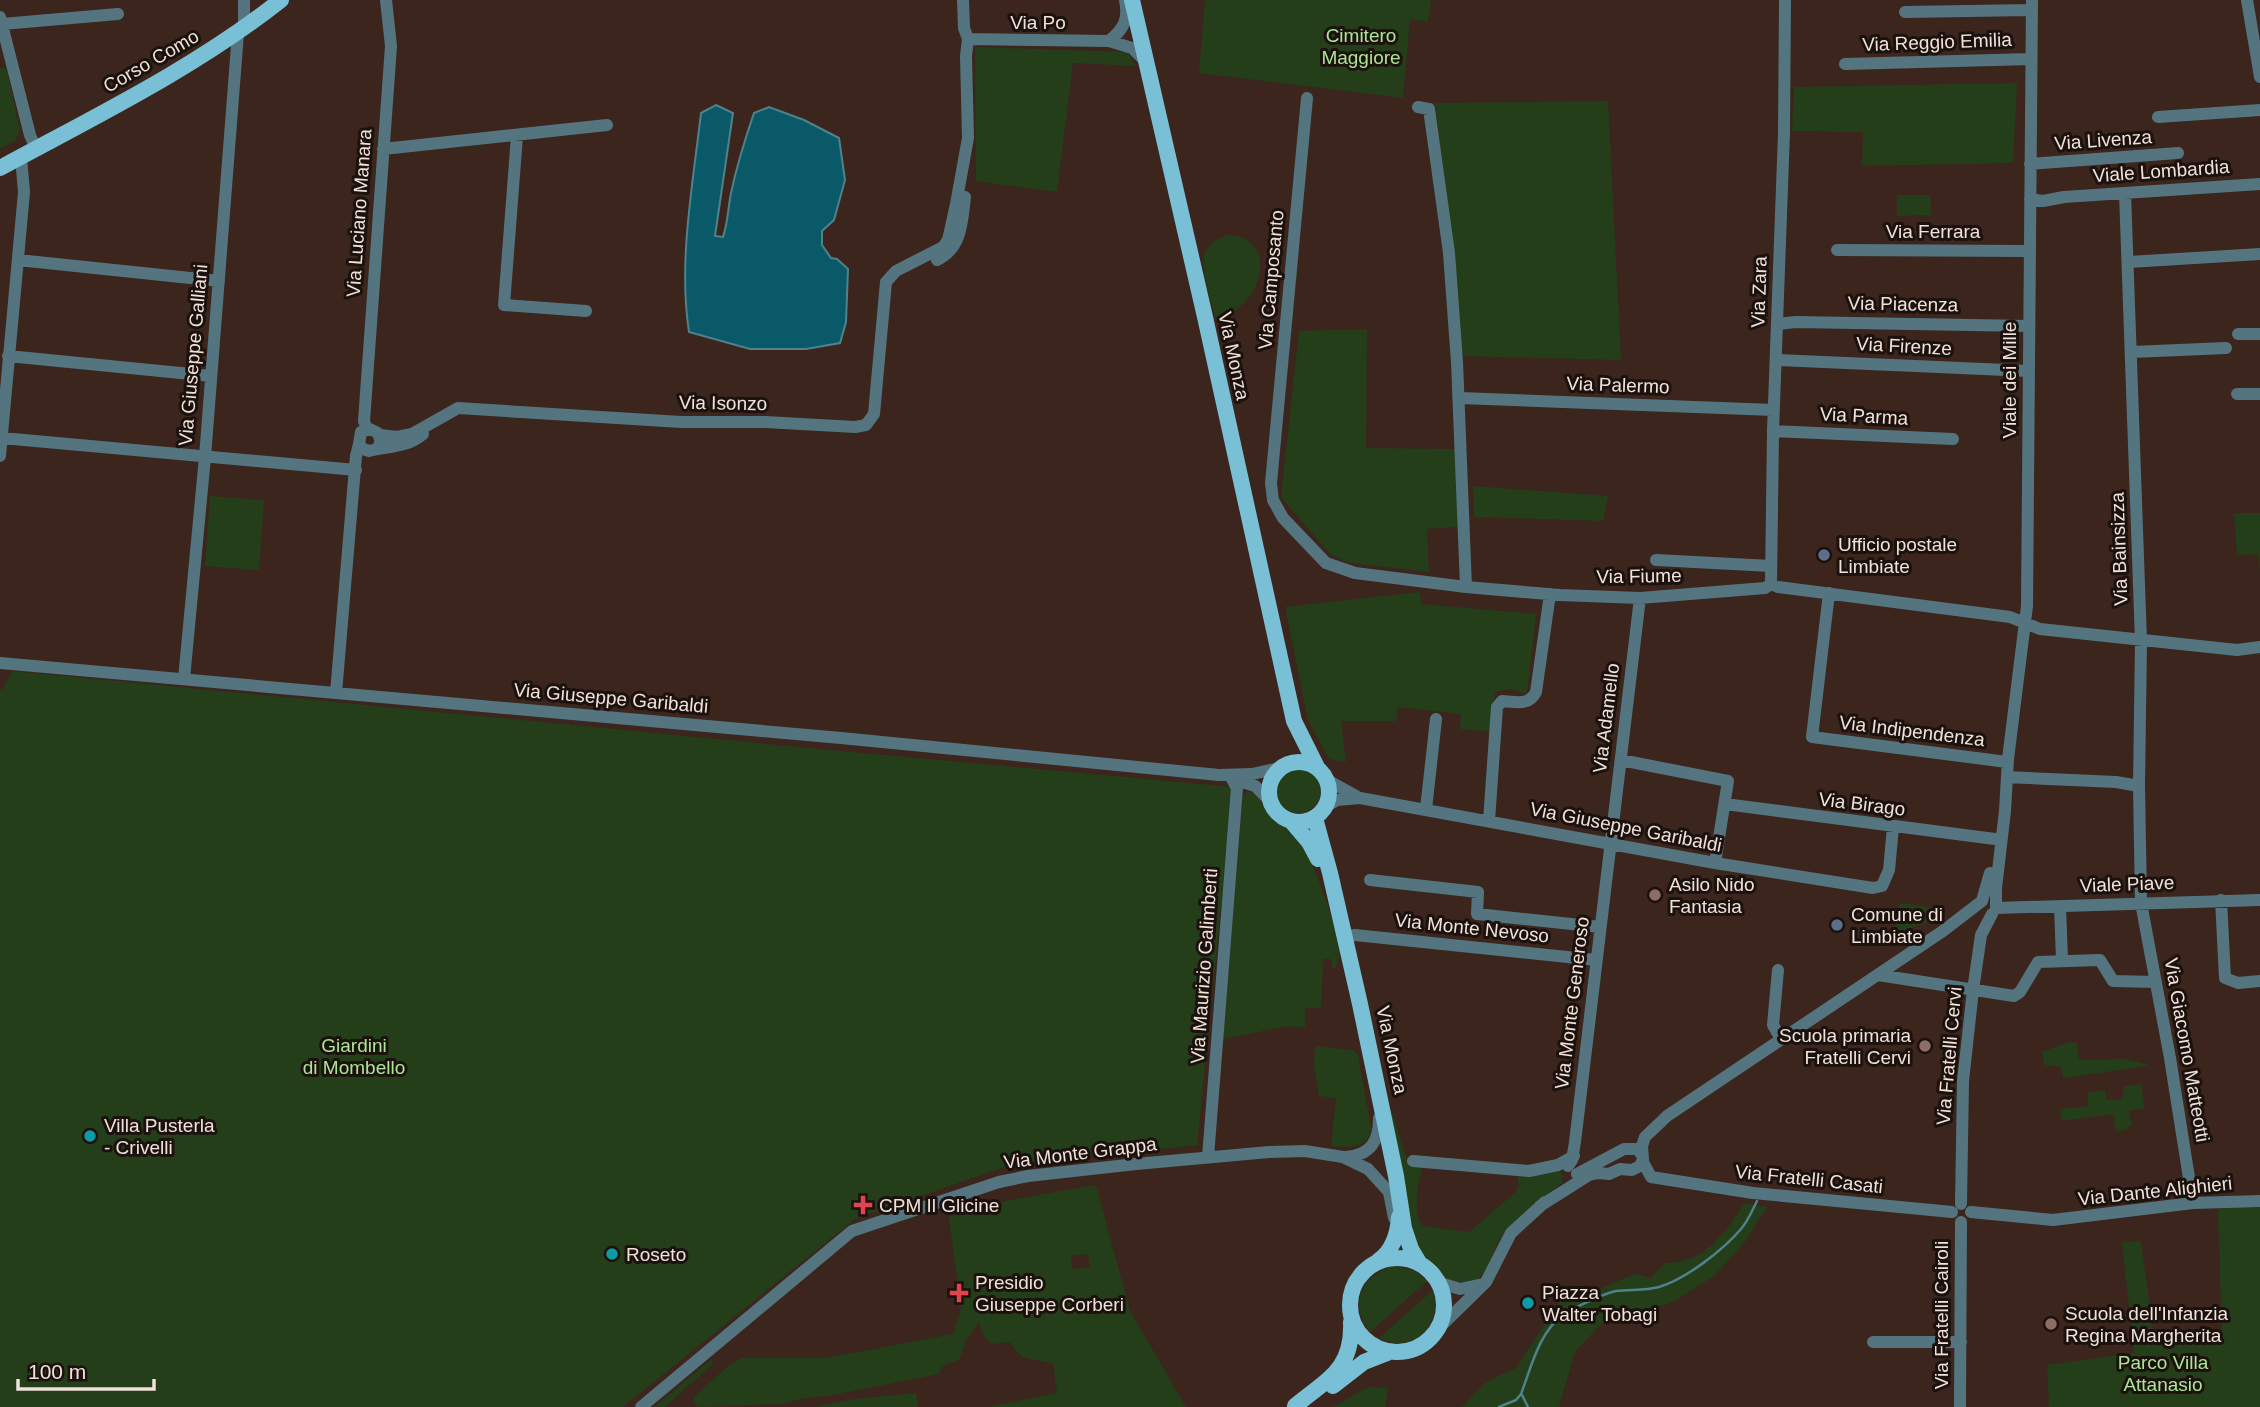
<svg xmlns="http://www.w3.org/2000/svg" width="2260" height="1407" font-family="Helvetica,sans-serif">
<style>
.green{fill:#253e1a;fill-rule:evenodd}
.water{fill:#0a5969;stroke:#4f828b;stroke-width:2}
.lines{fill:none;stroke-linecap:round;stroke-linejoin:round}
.stream{stroke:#4f828b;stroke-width:2.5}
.minor{stroke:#547580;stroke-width:12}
.major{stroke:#79bfd6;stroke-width:16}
.service-dot{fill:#5c6f8a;stroke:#1b110d;stroke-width:2.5}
.education-dot{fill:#8d6e63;stroke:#1b110d;stroke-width:2.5}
.culture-dot{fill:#0f9aa8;stroke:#1b110d;stroke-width:2.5}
.health-dot{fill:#e0444e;stroke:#1b110d;stroke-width:2.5}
.labels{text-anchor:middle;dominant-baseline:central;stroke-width:6;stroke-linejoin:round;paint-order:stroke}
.street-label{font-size:19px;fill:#f1e1db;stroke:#1b110d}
.park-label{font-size:19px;fill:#ace596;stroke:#1b110d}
.poi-label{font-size:19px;fill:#f1e1db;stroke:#1b110d;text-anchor:start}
</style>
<rect width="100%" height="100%" fill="#3b251c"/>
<path class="green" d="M1205,0H1431L1428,22L1410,19L1403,98L1199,73Z
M975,47L1127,52L1136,66L1073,63L1057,192L976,181Z
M0,68H6L20,130L16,140L0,149Z
M2017,83L2013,163L1862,166L1863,132L1792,131L1794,87Z
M1608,101L1621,360L1459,356L1450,221L1435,103Z
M1897,195H1930L1931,215L1897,216Z
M1226,235C1268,235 1268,278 1244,303C1236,311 1227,316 1216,320C1212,303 1199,269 1205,253C1208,245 1218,239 1226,235Z
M1367,329L1366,448L1455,449L1458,527L1427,529L1429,572L1349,563L1330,554L1281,497L1299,331Z
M1473,486L1608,496L1603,521L1474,517Z
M210,496L264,500L259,570L205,566Z
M2234,513H2260V571L2258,554L2237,555Z
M1419,592L1422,604L1536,614L1527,694L1510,689L1495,692L1492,732L1460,729L1461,714L1398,707L1396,721H1341L1346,762L1329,759L1308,720L1285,607Z
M12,671L841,751L1233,787L1197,1145L1010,1165L855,1219L623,1407H0V689H3Z
M1275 790a23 23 0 1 1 46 0a23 23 0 1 1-46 0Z
M1248,791C1262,796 1263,809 1273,819C1281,826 1292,830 1298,839C1313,858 1340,933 1339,956L1336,968H1333L1331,959H1323L1321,1008H1305V1028L1288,1026L1223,1039L1243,796Z
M1902,903L1942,909L1944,913L1941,917L1897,933L1895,929L1899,905Z
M2069,1042L2077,1043L2079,1060L2125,1059L2147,1064V1066L2063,1078L2061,1066L2044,1065L2042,1052Z
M1315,1046L1353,1050L1358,1055L1371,1128C1369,1149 1349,1147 1331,1146L1336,1098L1319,1096L1314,1064Z
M2141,1084L2145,1108L2129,1111L2132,1126L2128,1127L2129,1129L2116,1132L2113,1114L2062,1121L2060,1109L2088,1106L2087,1093L2105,1090L2107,1100L2123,1099V1087Z
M1386,1102C1399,1123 1399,1142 1409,1164L1422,1168C1418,1184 1412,1214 1423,1226L1469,1232L1516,1192L1519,1185L1517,1177L1560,1171L1563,1177L1561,1179L1563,1182L1507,1228L1498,1242L1488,1267L1479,1278L1466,1283L1448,1279L1414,1245L1393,1122Z
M1096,1185L1130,1311L1186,1407H988L1057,1393L1053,1364L1022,1357L1009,1342L992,1344L984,1337L979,1322L967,1339L959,1360C949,1363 941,1364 939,1374L827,1396L806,1398L781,1404L697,1407L693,1398L728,1366L742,1358H826L953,1334L961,1309L949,1217L1009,1200ZM1088,1254L1090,1267L1072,1269L1071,1256Z
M1745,1203L1767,1207L1745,1242L1714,1276L1673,1302L1601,1324L1575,1352L1559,1407H1462L1486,1382L1516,1368L1566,1292L1574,1299L1583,1288L1600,1289L1634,1274L1651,1278L1665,1263C1706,1263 1724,1233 1745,1203Z
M2260,1205V1407H2049L2047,1365L2134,1353L2122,1242L2141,1241L2154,1339L2222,1341L2218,1209Z
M1396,1266L1415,1271L1427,1281L1370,1332C1347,1304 1363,1272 1396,1266Z
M1433,1290C1443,1326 1414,1355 1379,1338Z
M712,1359L713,1364L665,1407H654Z
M1368,1387L1388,1388L1385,1407H1333Z
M916,1393L918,1407H815L854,1399Z"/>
<path class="water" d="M716,105L733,113L715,236L723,237C728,222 728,208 731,193C737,165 745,139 754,113L769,107L804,120L839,138L845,180L834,220L822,231V245L831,258L837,259L848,269L846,322L840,343L806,349H750L689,332C678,262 693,183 701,113Z"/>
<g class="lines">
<path class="stream" d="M1522,1395L1528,1407
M1499,1407L1516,1400L1521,1394C1531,1368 1539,1332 1563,1315C1573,1308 1605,1293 1616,1291C1630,1289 1644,1291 1659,1287C1686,1279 1723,1250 1741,1229C1748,1221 1752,1211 1757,1201"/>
<path class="minor" d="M2247,0L2260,77
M1905,12L2031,10
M0,17L30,135L36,149
M2,24L118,14
M244,29V0
M968,39L1109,41L1132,48L1146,62
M1109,41C1124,29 1129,19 1125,0
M1845,64L2031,59
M1307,98L1271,483L1273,500L1283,518L1326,563L1355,573L1466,587L1560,595L1640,598L1765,588L1771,584L1778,587L2010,617L2040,629L2237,650L2260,647
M1418,107L1429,109L1449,253L1457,362L1466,587
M2158,117L2260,110
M517,136L504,305L586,311
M383,149L607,125
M2030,164L2178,153
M2125,193L2141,641L2139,786L2141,903L2170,1058L2193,1203
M2030,199L2043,201L2064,197L2260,184
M1837,250L2029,251
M18,260L219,281
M937,260C962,248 962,222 965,197
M2129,262L2260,254
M1777,324L1796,322L2029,326
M2238,334H2260
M2132,352L2226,348
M8,356L211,376
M1776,360L2029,371
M2237,394H2260
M1460,398L1774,410
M367,429L364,421L391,46L386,0
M1773,431L1953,439
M380,435L397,437L412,434L458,408L681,422H765L855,427L866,425L874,414L886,282L896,271L943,247L948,240L956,204L968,138L966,56L968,39L964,28L963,0
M2,438L356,470
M378,447L381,442L378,433L370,429L361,432L359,444L363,449L369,451C389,446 406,448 423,434
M0,456L24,192L21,157
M1656,560L1771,566
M1771,584L1773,431L1784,133L1785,0
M1829,593L1812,737L2007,762
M0,663L841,738L1219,775L1252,774L1280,768
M184,679L205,457L238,33
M336,693L356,456L359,444
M1621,760L1728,781L1715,863
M2007,777L2116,782L2139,786
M1233,779L1255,786L1269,800
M1327,780L1356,796
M1725,804L1995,839
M1325,807L1337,800L1360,798L1715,863L1873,888L1882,886L1889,870L1893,827
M1426,809L1436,719
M1489,821L1497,707L1502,701C1516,702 1529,706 1536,692L1550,594
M1370,880L1478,892L1477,914L1600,927
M2221,900L2225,978L2238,983L2260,981
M2060,906L2062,960
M1996,908V888L2005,811L2008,759L2027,606L2032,0
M1996,908L2260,900
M1344,936L1355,935L1596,960
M1778,970L1773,1025L1781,1039
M1878,975L2014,996L2020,992L2038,962L2100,960L2113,981L2156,982
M1208,1157L1237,788L1232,779
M1346,1157C1371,1155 1379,1141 1379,1118
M1413,1161L1529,1171L1558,1165L1574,1156
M1643,1162L1651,1177L1753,1193L1952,1212
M1568,1166L1572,1160L1575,1142L1640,598
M1577,1174L1624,1149H1637L1642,1155
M1961,1204L1963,1081L1973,990L1981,935L1992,914
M1540,1206L1589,1175L1598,1173L1609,1174L1620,1169L1632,1170L1640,1166L1643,1159L1642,1146L1645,1137L1667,1116L1943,931L1982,901L1990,873
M1971,1212L2053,1220L2193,1203L2260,1201
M1437,1282L1460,1289L1483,1284
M1436,1331L1486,1282L1511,1233L1545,1202
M1873,1342H1961
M641,1407L852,1231L999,1182L1028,1176L1136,1164L1269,1152L1305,1151L1343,1157L1368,1169L1389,1192L1394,1218
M1960,1407L1961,1222"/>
<path class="major" d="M1132,0L1205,317L1294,721L1317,767
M0,168C96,116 195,68 281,0
M1269 792a30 30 0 1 1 60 0a30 30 0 1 1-60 0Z
M1315,818L1330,873L1360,1004L1396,1176L1404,1228L1411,1249L1420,1264
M1292,822L1309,842L1318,859
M1350 1305a47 47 0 1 1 94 0a47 47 0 1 1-94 0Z
M1378,1261C1392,1252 1398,1234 1399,1217
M1333,1386L1364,1362L1387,1353
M1295,1406C1328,1379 1353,1369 1351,1322"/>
</g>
<g class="service-dot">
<circle cx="1824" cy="555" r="7"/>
<circle cx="1837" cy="925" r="7"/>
</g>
<g class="education-dot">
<circle cx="1655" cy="895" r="7"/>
<circle cx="1925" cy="1046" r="7"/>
<circle cx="2051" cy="1324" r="7"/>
</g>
<g class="culture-dot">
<circle cx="90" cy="1136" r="7"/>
<circle cx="612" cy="1254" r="7"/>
<circle cx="1528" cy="1303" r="7"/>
</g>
<g class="health-dot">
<path d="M859.5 1194.5h7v7h7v7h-7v7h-7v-7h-7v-7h7z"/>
<path d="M955.5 1282.5h7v7h7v7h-7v7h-7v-7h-7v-7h7z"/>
</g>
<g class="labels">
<g class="street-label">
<text x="1038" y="22">Via Po</text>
<text transform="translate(1937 42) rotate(-2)">Via Reggio Emilia</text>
<text transform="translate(151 61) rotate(-30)">Corso Como</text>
<text transform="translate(2103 140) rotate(-4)">Via Livenza</text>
<text transform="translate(2161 171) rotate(-4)">Viale Lombardia</text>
<text transform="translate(359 213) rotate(-86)">Via Luciano Manara</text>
<text x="1933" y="231">Via Ferrara</text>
<text transform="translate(1271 280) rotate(-85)">Via Camposanto</text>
<text transform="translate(1759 292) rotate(-88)">Via Zara</text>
<text transform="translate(1903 304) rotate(1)">Via Piacenza</text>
<text transform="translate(1904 346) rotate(3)">Via Firenze</text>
<text transform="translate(193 355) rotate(-85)">Via Giuseppe Galliani</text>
<text transform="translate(1234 356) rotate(78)">Via Monza</text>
<text transform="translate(2009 380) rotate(-90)">Viale dei Mille</text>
<text transform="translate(1618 385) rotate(2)">Via Palermo</text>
<text transform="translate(723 403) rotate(1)">Via Isonzo</text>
<text transform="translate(1864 416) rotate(3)">Via Parma</text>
<text transform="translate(2119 549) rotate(-92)">Via Bainsizza</text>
<text transform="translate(1639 576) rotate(-1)">Via Fiume</text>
<text transform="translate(611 698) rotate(5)">Via Giuseppe Garibaldi</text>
<text transform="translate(1606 718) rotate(-83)">Via Adamello</text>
<text transform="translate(1912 731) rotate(7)">Via Indipendenza</text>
<text transform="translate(1862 804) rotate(7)">Via Birago</text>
<text transform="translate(1626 827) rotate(11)">Via Giuseppe Garibaldi</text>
<text transform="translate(2127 884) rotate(-2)">Viale Piave</text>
<text transform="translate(1472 928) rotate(6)">Via Monte Nevoso</text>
<text transform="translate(1204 966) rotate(-86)">Via Maurizio Galimberti</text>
<text transform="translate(1572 1003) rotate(-83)">Via Monte Generoso</text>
<text transform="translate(1392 1050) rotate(78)">Via Monza</text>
<text transform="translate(2187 1050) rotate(80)">Via Giacomo Matteotti</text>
<text transform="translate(1949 1056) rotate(-85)">Via Fratelli Cervi</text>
<text transform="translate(1080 1153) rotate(-7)">Via Monte Grappa</text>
<text transform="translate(1809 1179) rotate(6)">Via Fratelli Casati</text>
<text transform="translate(2155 1191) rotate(-6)">Via Dante Alighieri</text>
<text transform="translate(1941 1315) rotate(-90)">Via Fratelli Cairoli</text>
</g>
<g class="park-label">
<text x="1361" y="35">Cimitero<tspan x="1361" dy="22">Maggiore</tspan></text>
<text x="354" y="1045">Giardini<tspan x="354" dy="22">di Mombello</tspan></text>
<text x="2163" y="1362">Parco Villa<tspan x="2163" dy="22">Attanasio</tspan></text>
</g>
<g class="poi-label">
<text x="1838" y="544">Ufficio postale<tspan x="1838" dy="22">Limbiate</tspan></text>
<text x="1669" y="884">Asilo Nido<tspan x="1669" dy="22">Fantasia</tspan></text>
<text x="1851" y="914">Comune di<tspan x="1851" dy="22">Limbiate</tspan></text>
<text x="1911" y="1035" text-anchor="end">Scuola primaria<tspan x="1911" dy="22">Fratelli Cervi</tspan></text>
<text x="104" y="1125">Villa Pusterla<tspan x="104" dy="22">- Crivelli</tspan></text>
<text x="879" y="1205">CPM Il Glicine</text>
<text x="626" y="1254">Roseto</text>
<text x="975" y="1282">Presidio<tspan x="975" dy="22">Giuseppe Corberi</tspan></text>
<text x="1542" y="1292">Piazza<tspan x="1542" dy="22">Walter Tobagi</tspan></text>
<text x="2065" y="1313">Scuola dell'Infanzia<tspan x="2065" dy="22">Regina Margherita</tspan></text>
</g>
</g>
<path d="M18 1379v10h136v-10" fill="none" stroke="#f1e1db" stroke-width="3.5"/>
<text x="28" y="1379" font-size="21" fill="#f1e1db" stroke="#1b110d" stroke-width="5" paint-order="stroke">100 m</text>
</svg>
